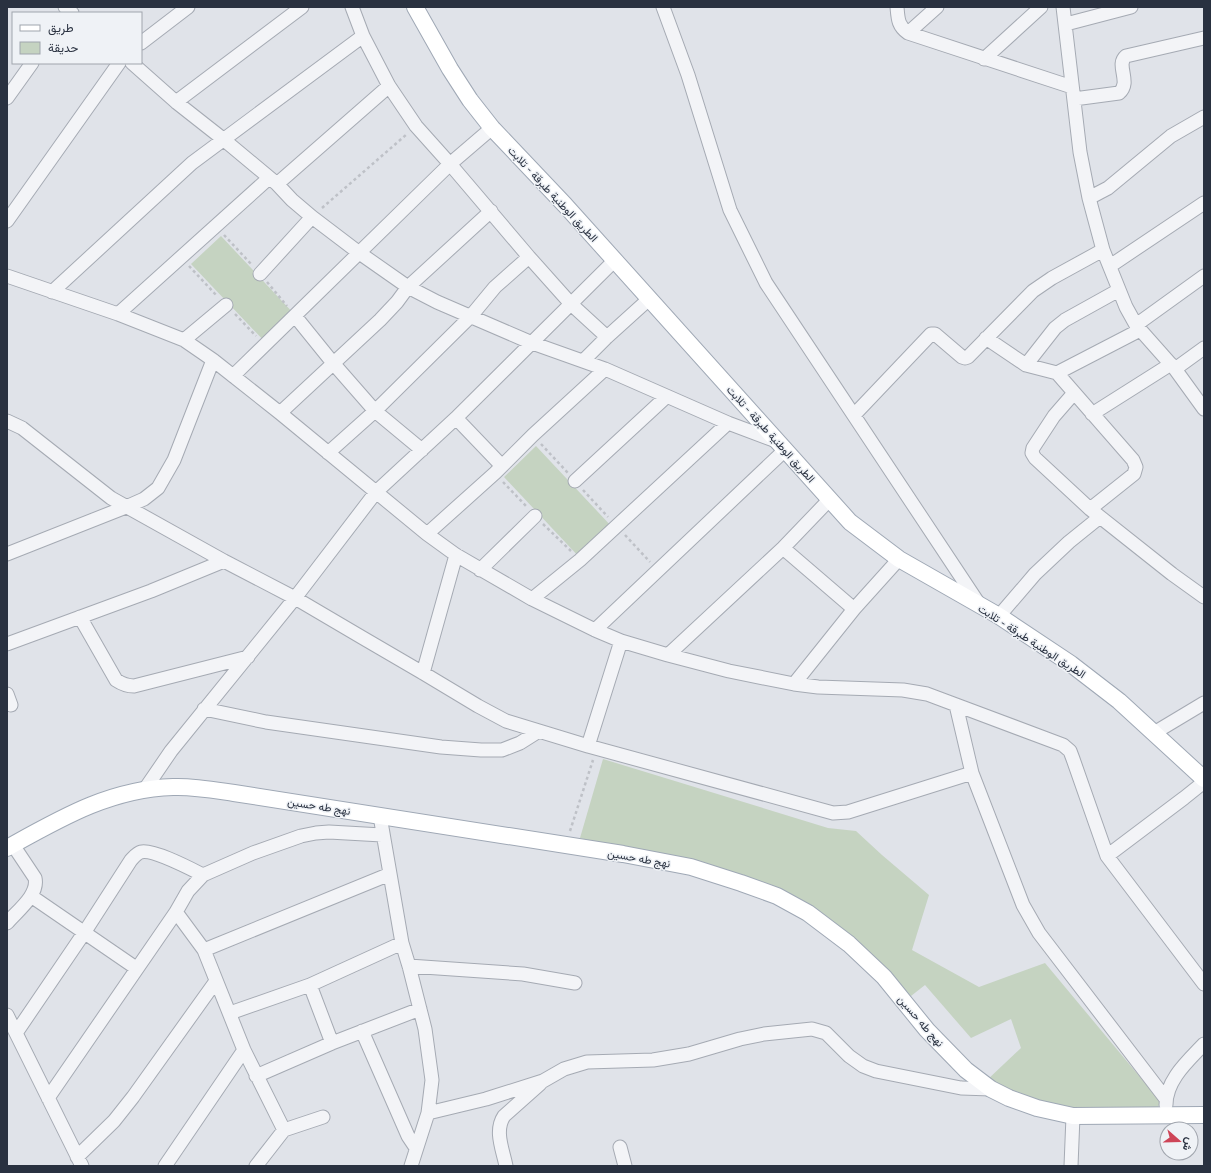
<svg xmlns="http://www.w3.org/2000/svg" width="1211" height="1173" font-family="Mulish,Vazirmatn,sans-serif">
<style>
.green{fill:#c5d3c1}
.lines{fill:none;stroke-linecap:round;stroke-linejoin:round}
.minor-casing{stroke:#a5aab3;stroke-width:15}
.major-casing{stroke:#9fa8b5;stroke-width:18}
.path{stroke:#bec1c7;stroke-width:2.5;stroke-dasharray:3 3;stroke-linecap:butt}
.minor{stroke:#f3f4f7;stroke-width:13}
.major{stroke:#fff;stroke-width:16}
.labels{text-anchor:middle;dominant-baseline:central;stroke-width:3;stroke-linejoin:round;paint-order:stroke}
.street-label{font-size:11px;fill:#293140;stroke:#eff2f6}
</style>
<rect width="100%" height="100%" fill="#e0e3e9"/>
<path class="green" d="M221,236L296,316L267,344L191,264Z
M536,446L613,528L581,559L504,477Z
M603,759L828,828L856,831L882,855L929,895L912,950L979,987L1045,963L1160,1101L1156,1115L1072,1113L1008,1095L986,1081L1021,1048L1011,1019L971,1038L925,985L911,996L870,956L843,933L706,868L580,838Z"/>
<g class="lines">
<defs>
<path id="minor" d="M65,7L72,13
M352,7L363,36L389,86L416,126L450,164L529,257L571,304L607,337
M663,7L688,75L730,210L766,283L979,604
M897,7C898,19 898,26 908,33L1072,87
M1063,7L1080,152L1089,198L1103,250L1126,307L1136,325L1175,369L1204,409
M1066,24L1131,7
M908,33L937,7
M141,43L188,7
M984,59L1041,7
M132,63L176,102L223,139L277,184L292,200L312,217L358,252L408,287L437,302L532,343L605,369L728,423L776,441
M7,98L32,63
M1074,99L1119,93C1132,82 1115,65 1126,56L1204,38
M176,102L302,7
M277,184L389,86
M1089,198L1108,188L1171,136L1204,117
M7,221L119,63
M1110,266L1204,203
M260,274L312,217
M7,276L118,314L184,340L213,360L280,413L427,534L456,555L532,599L595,630L621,641L668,655L729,671L794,684L818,687L903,690L927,694L1063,745L1070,751L1073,759L1107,856L1204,984
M52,292L192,163L363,36
M118,314L269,178
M295,316L333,363L375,411L422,450
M1136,325L1204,276
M986,338L1026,365L1057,373L1133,460L1136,467L1134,474L1090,509
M184,340L226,305
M583,361L607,337L649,299
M1026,365L1055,328L1065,320L1119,290
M1175,369L1204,348
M1057,373L1140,330
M233,376L450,164L492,128
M1074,393L1054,416L1033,448L1032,453L1035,458L1090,509L1172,574L1204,597
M280,413L380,320L397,302L408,287L491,211
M1092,414L1171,364
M854,415L931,334H935L962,357L965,358L968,357L1033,291L1052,278L1103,250
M456,418L502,466
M7,421L22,428L111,498L224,561L295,598L363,638L423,673L478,706L506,721L588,746L833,813L848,812L972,773
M328,453L375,411L471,316L495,287L529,257
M575,481L666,397
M427,534L495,473L533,435L605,369
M783,548L854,609
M7,554L126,507L144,499L158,488L174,460L213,360
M480,570L535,516
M532,599L580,560L728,423
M999,616L1035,574L1069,542L1100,517
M80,617L116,680C122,684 127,686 134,686L248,657
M595,630L785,450
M7,644L151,591L224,561
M668,655L783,548L830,499
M423,673L456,555
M794,684L854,609L899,559
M7,694L11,705
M956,705L972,773L1023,905L1039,933L1166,1099
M204,709L266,722L441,747L481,750H502L520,743L539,731
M1154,733L1204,703
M588,746L621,641
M145,789L171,751L295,598L376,492L456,418L614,261
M380,816L402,943L409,966L425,1029L432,1080L428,1113L411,1166
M1107,856L1184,798L1204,782
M31,896L136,968
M176,912L204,950L244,1050L284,1130
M7,923C17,911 39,895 35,878L13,845
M204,950L390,874
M409,966L523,974L575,983
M310,985L332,1043
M230,1013L310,985L402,943
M7,1015L82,1166
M362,1031L408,1136L416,1148
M16,1033L84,933L131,860C134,857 137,853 141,852C153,849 191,869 203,875
M256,1076L332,1043L420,1009
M48,1098L176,912L188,891L203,875L253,853L301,836L316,833L329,832L382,835
M1166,1105C1166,1080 1188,1061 1204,1044
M428,1113L486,1099L543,1081L564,1069L587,1062L653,1060L689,1054L740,1039L764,1034L812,1029L826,1033L849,1056L863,1066L876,1071L961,1088L991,1089
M620,1147L625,1166
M77,1157L114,1121L133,1097L216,981
M165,1166L244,1050
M256,1166L284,1130L323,1117
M506,1166C503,1150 494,1131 504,1116L540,1084
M1071,1166L1073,1116"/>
<path id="major" d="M415,7L450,69L470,100L492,128L565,205L850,522L899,559L999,616L1071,664L1119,701L1204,779
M7,848C61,818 110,789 173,787C193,786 214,790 234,793L623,854L691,867L741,883L777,896L808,913L849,944L884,977L927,1030L966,1070L991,1089L1009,1098L1037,1108L1073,1116L1204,1115"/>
</defs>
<use href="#minor" class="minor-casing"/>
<use href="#major" class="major-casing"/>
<path class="path" d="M322,208L407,134
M224,235L252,265
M189,266L217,296
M267,282L287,306
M235,314L256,336
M541,444L568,473
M503,482L527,507
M583,490L608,517
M543,524L571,551
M625,535L650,562
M570,831L593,760"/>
<use href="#minor" class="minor"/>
<use href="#major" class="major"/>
</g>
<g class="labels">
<g class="street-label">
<text transform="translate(553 194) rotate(47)">الطريق الوطنية طبرقة - تلابت</text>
<text transform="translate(771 434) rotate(48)">الطريق الوطنية طبرقة - تلابت</text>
<text transform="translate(1032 641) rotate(33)">الطريق الوطنية طبرقة - تلابت</text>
<text transform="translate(319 806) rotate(9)">نهج طه حسين</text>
<text transform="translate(639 858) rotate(10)">نهج طه حسين</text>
<text transform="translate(921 1021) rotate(49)">نهج طه حسين</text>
</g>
</g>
<rect width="1211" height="1173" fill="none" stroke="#293140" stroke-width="16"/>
<rect x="12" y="12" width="130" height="52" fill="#eff2f6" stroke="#a0a5ad"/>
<rect x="20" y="25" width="20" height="6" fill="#ffffff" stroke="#a0a5ad"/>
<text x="48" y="32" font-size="12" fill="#293140">طريق</text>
<rect x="20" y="42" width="20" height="12" fill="#c5d3c1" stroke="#a0a5ad"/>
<text x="48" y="52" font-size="12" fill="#293140">حديقة</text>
<g transform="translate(1179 1141) rotate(110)"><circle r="19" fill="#eff2f6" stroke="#a0a5ad"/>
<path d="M0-3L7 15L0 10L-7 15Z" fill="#ce4558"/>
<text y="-6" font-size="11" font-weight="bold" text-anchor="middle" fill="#293140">ش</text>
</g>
</svg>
